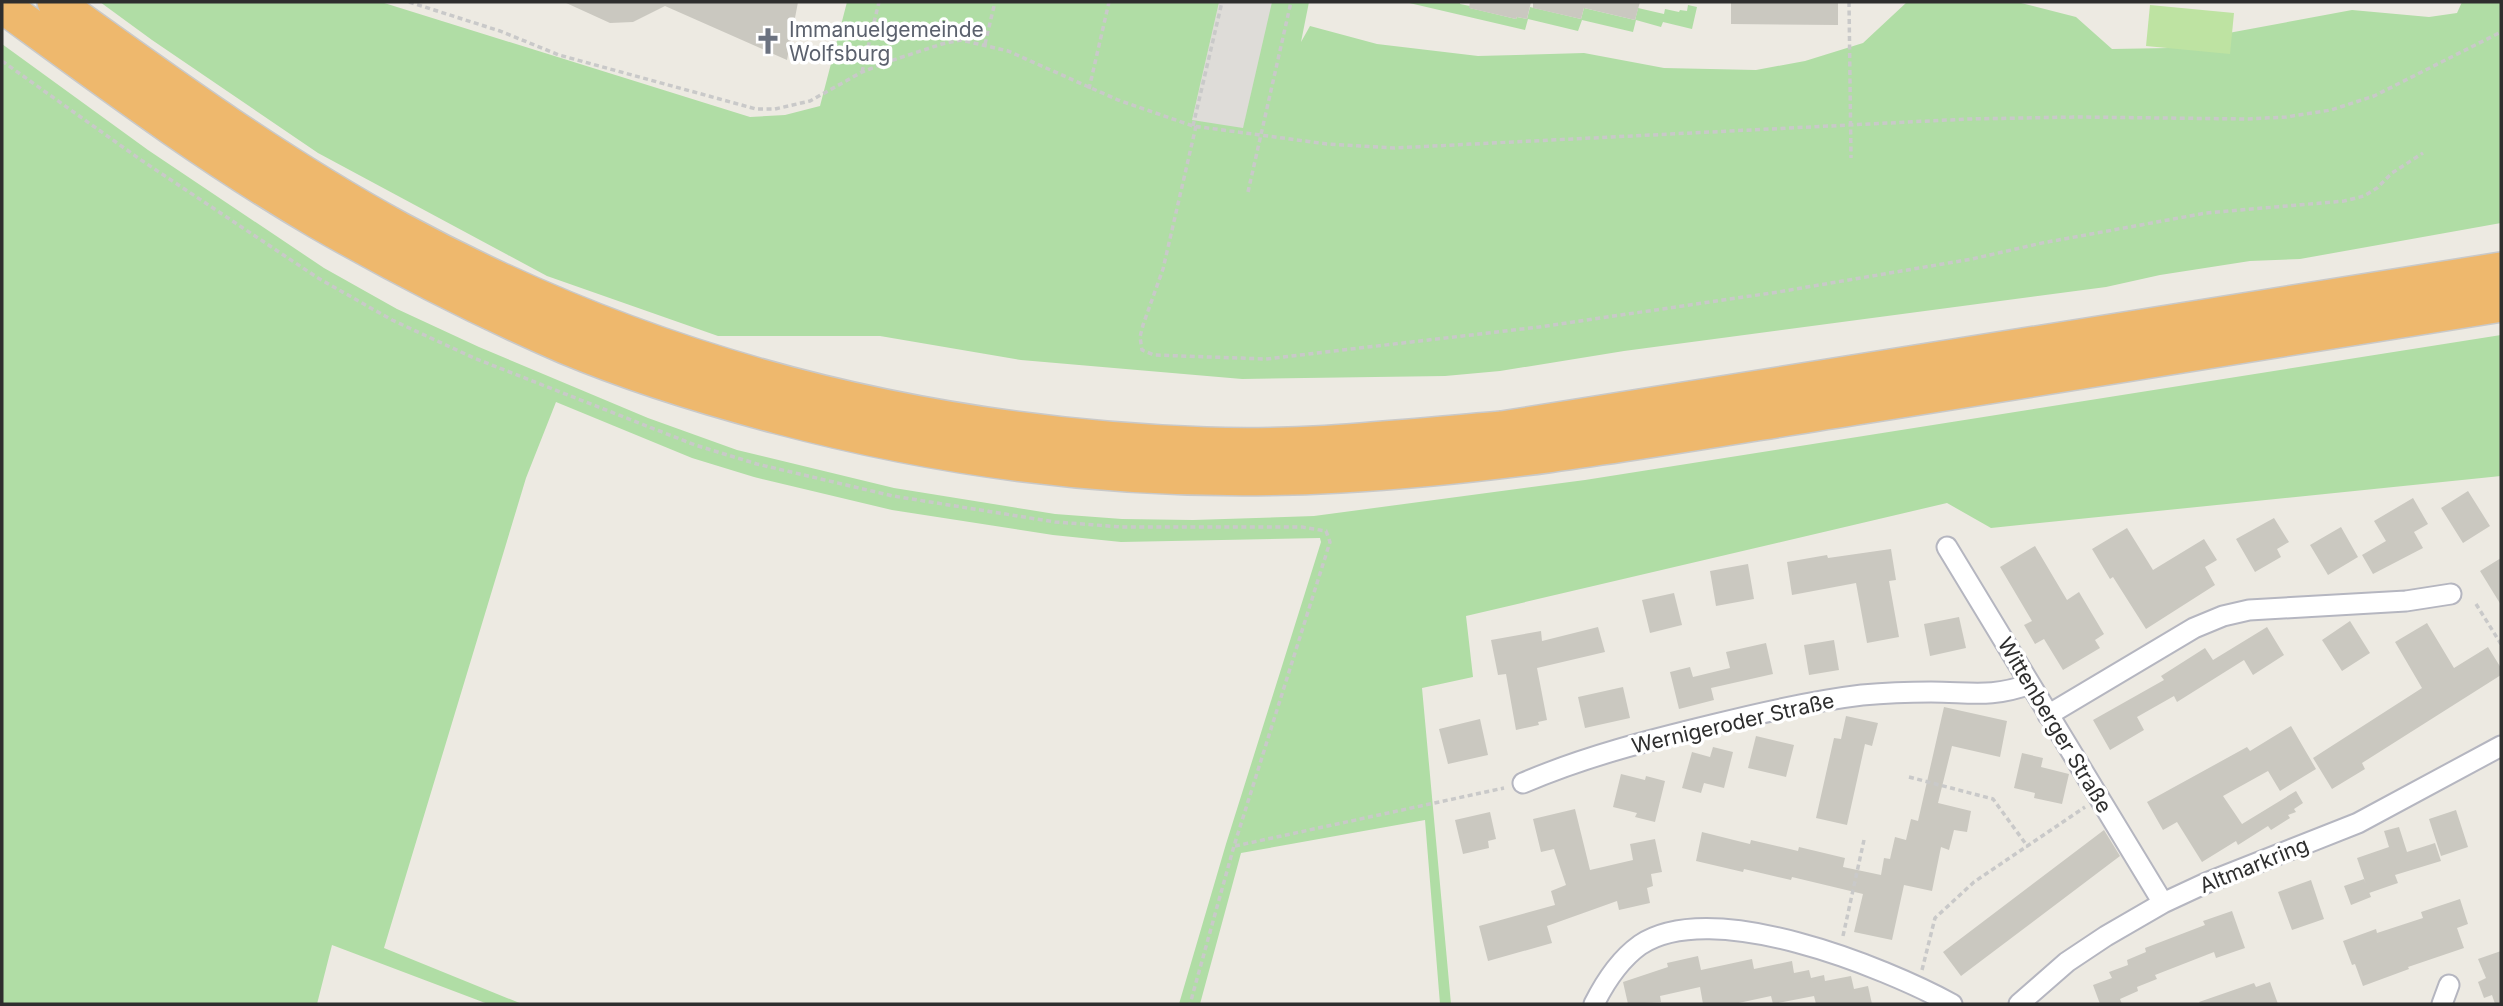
<svg xmlns="http://www.w3.org/2000/svg" width="2503" height="1006" font-family="Inter,sans-serif">
<style>
.green{fill:#b0dda5}
.pitch{fill:#bee3a2}
.plaza{fill:#dedcd8}
.building{fill:#cac8c0}
.lines{fill:none;stroke-linecap:round;stroke-linejoin:round}
.street-casing{stroke:#b5b6c0;stroke-width:23}
.highway-casing{stroke:#c9c9c9;stroke-width:38}
.path{stroke:#c9c9c9;stroke-width:3.5;stroke-dasharray:5 3.5;stroke-linecap:butt}
.street{stroke:#fff;stroke-width:19}
.highway{stroke:#eeb86d;stroke-width:35}
.labels{text-anchor:middle;dominant-baseline:central;stroke-width:7;stroke-linejoin:round;paint-order:stroke}
.worship-label{font-size:21px;fill:#5b616d;stroke:#fff;text-anchor:start}
.street-label{font-size:21px;fill:#2e2e2e;stroke:#fff}
</style>
<rect width="100%" height="100%" fill="#edeae2"/>
<path class="green" d="M100,2H381L750,117L785,115L820,106L847,2H1309L1301,42L1310,26L1377,44L1478,56L1584,53L1664,68L1756,70L1805,61L1863,43L1907,2H2017L2076,17L2112,49L2169,48L2196,39L2352,10L2429,17L2457,13L2462,2H2501V223L2300,259L2250,261L2160,275L2106,287L1624,351L1500,371L1445,376L1242,379L1021,360L880,336H718L547,276L318,153L152,40Z
M1405,2H1460V4L1470,6V8L1516,19L1517,17L1527,19L1530,7L1581,19L1584,8L1635,20L1638,8L1664,14L1665,9L1679,12L1680,10L1687,11L1688,5L1697,7L1692,29L1663,22L1661,27L1636,20L1633,32L1582,20L1578,31L1528,19L1525,30Z
M2,44L148,150L324,268L397,309L479,347L648,418L737,450L894,488L1055,514L1122,519L1193,520L1314,516L1585,480L2501,335V476L1991,528L1947,503L1466,616L1473,677L1422,688L1451,1004H1440L1425,820L1241,853L1200,1004H1179L1226,844L1321,542L1320,538L1121,542L1053,535L892,510L754,477L692,458L556,402L526,478L384,948L522,1004H488L332,945L317,1004H2Z"/>
<path class="pitch" d="M2150,5L2234,13L2230,54L2146,46Z"/>
<path class="plaza" d="M1219,2H1272L1243,128L1192,120Z"/>
<path class="building" d="M564,2H798L787,60L665,6L633,22L610,23Z
M1470,2H1531L1527,19L1517,17L1516,19L1469,8Z
M1533,2H1640L1635,20L1584,8L1581,19L1533,8Z
M1731,2H1838V25L1731,24Z
M2468,491L2490,526L2463,543L2441,508Z
M2413,498L2428,524L2414,532L2423,548L2373,574L2362,555L2386,541L2374,521Z
M2274,518L2289,542L2277,549L2281,557L2255,572L2236,539Z
M2341,527L2358,557L2328,575L2310,545Z
M2127,528L2153,570L2204,539L2217,560L2205,567L2215,585L2146,629L2113,577L2110,579L2092,549Z
M2035,546L2067,600L2079,592L2104,634L2095,640L2100,648L2063,670L2044,639L2035,644L2024,625L2032,621L2000,567Z
M1891,549L1896,580L1889,581L1899,637L1867,643L1856,583L1792,595L1787,562L1827,555L1828,558Z
M2501,558V605L2480,571Z
M1748,564L1754,599L1716,606L1710,571Z
M1674,593L1682,625L1650,633L1642,600Z
M1959,617L1966,648L1930,656L1924,624Z
M2350,621L2370,653L2342,671L2322,640Z
M2427,623L2454,668L2488,647L2501,668V675L2362,763L2365,769L2332,789L2313,758L2422,688L2395,642Z
M1598,627L1605,652L1537,668L1547,720L1538,722L1539,725L1516,730L1506,674L1498,675L1491,640L1541,631L1542,641Z
M2267,627L2284,655L2253,675L2244,660L2177,702L2174,696L2137,717L2144,730L2110,750L2093,720L2164,680L2161,676L2205,648L2213,660Z
M1834,640L1839,670L1809,675L1804,645Z
M1766,643L1773,674L1711,688L1714,700L1679,709L1670,672L1690,667L1693,677L1730,668L1726,652Z
M1623,687L1630,718L1585,728L1578,697Z
M1944,707L2007,721L2000,757L1952,746L1938,803L1971,811L1967,832L1954,830L1949,850L1941,847L1932,891L1904,885L1892,940L1854,932L1863,894L1792,877L1791,880L1744,869L1743,872L1696,861L1702,832L1750,844L1751,840L1798,851L1799,847L1845,858L1843,867L1881,875L1884,858L1890,859L1895,837L1906,840L1911,819L1918,821Z
M1846,716L1878,723L1872,746L1865,744L1847,825L1816,818L1834,738L1841,739Z
M1480,719L1488,755L1448,764L1439,729Z
M2291,726L2316,769L2280,791L2268,771L2223,796L2242,824L2296,791L2303,803L2294,809L2296,812L2288,815L2290,818L2271,830L2268,826L2238,845L2236,841L2202,862L2177,822L2163,830L2147,802L2247,747L2250,751Z
M1756,736L1794,745L1786,777L1748,768Z
M1713,747L1733,752L1724,788L1704,783L1701,793L1682,788L1692,752L1710,757Z
M2022,753L2043,758L2041,767L2069,774L2062,804L2034,798L2035,793L2014,788Z
M1621,774L1645,780L1646,776L1665,781L1655,822L1635,817L1637,813L1613,807Z
M1575,809L1590,870L1633,860L1630,844L1655,839L1662,872L1651,874L1653,886L1647,888L1650,903L1619,910L1617,901L1547,926L1552,943L1488,961L1479,926L1555,905L1551,891L1566,885L1554,849L1541,852L1533,819Z
M2456,810L2468,847L2441,856L2429,819Z
M1490,812L1496,839L1488,841L1489,848L1463,854L1455,820Z
M2399,827L2407,852L2435,843L2441,861L2395,875L2398,883L2369,893L2357,858L2389,847L2384,831Z
M2104,830L2120,856L1961,976L1943,952Z
M2364,879L2371,897L2351,905L2344,886Z
M2311,880L2324,919L2292,930L2278,892Z
M2460,899L2468,924L2457,928L2464,948L2408,967L2409,969L2363,986L2355,964L2352,965L2343,941L2376,929L2377,933L2423,918L2421,912Z
M2232,911L2245,948L2216,958L2214,952L2155,975L2157,979L2137,987L2138,991L2120,999L2122,1004H2100L2093,985L2112,978L2109,972L2128,965L2127,960L2146,952L2145,948L2205,925L2203,921Z
M2501,951V1004H2495L2492,995L2484,998L2478,982L2486,978L2478,959Z
M1698,956L1701,970L1752,959L1754,969L1792,961L1794,973L1809,970L1811,978L1824,975L1825,981L1851,976L1854,989L1868,986L1872,1004H1816L1814,996L1773,1004L1771,996L1734,1004H1703L1700,987L1660,996L1661,1002L1628,1004L1623,982L1668,967L1667,963Z
M2270,982L2278,1004H2200L2199,1002L2254,983L2256,987Z"/>
<g class="lines">
<defs>
<path id="street" d="M1947,547L2163,903
M2048,715L2194,628L2223,616L2249,610L2406,601L2451,594
M1523,783C1586,756 1650,740 1716,724C1764,712 1812,701 1862,695C1884,693 1908,692 1931,692C1970,692 1992,698 2030,684
M1594,1004C1605,982 1619,960 1640,945C1712,897 1884,967 1952,1004
M2019,1004L2067,962L2106,936L2163,903L2206,883L2358,823L2501,746
M2442,1004L2449,985"/>
<path id="highway" d="M55,2C166,82 279,164 400,230C651,366 921,435 1206,445C1305,449 1404,437 1502,429L2501,270
M2,5C105,80 208,157 318,221C398,267 480,309 565,346C634,375 706,397 778,416C963,465 1148,486 1340,475C1515,466 1689,433 1863,406C2076,372 2288,338 2501,304"/>
</defs>
<use href="#street" class="street-casing"/>
<use href="#highway" class="highway-casing"/>
<path class="path" d="M409,2L500,31L559,55L756,109H775L810,101L862,72L890,61L942,44L961,40L1008,51L1118,100L1193,126L1327,144L1394,148L1968,119L2077,117L2248,119L2286,117L2331,110L2374,96L2501,32
M1849,2L1851,158
M985,44L995,2
M2,61L141,160L318,278L392,320L474,358L695,445L757,464L893,496L1055,522L1122,527H1302L1326,531L1330,542L1234,846L1190,1004
M862,72L879,2
M1089,89L1109,2
M1193,126L1222,2
M1196,126L1163,269L1143,325L1140,337L1142,350L1154,355L1266,359L1539,327L1778,292L1972,259L2042,243L2206,213L2344,201L2364,196L2377,188L2392,173L2423,153
M1248,192L1291,2
M2476,604L2501,644
M1909,777L1993,799L2028,847
M1235,846L1504,788
M1843,936L1864,840
M1922,970L1935,918L1974,882L2085,807"/>
<use href="#street" class="street"/>
<use href="#highway" class="highway"/>
</g>
<defs>
<symbol id="church-bare" viewBox="-9 -9 18 18"><path d="M-1.2-6h2.4v3.5h3.3v2.4h-3.3V6h-2.4V-.1h-3.3v-2.4h3.3Z" fill="#6b7280" stroke="#fff" stroke-width="2.5" paint-order="stroke"/></symbol>
</defs>
<g fill-rule="evenodd">
<use href="#church-bare" x="749" y="22" width="38" height="38"/>
</g>
<g class="labels">
<g class="worship-label">
<text x="789" y="29">Immanuelgemeinde<tspan x="789" dy="24">Wolfsburg</tspan></text>
</g>
<g class="street-label">
<text transform="translate(1733 723) rotate(-13)">Wernigeroder Straße</text>
<text transform="translate(2055 725) rotate(59)">Wittenberger Straße</text>
<text transform="translate(2254 865) rotate(-22)">Altmarkring</text>
</g>
</g>
<rect width="2503" height="1006" fill="none" stroke="#2e2e2e" stroke-width="7"/>
</svg>
